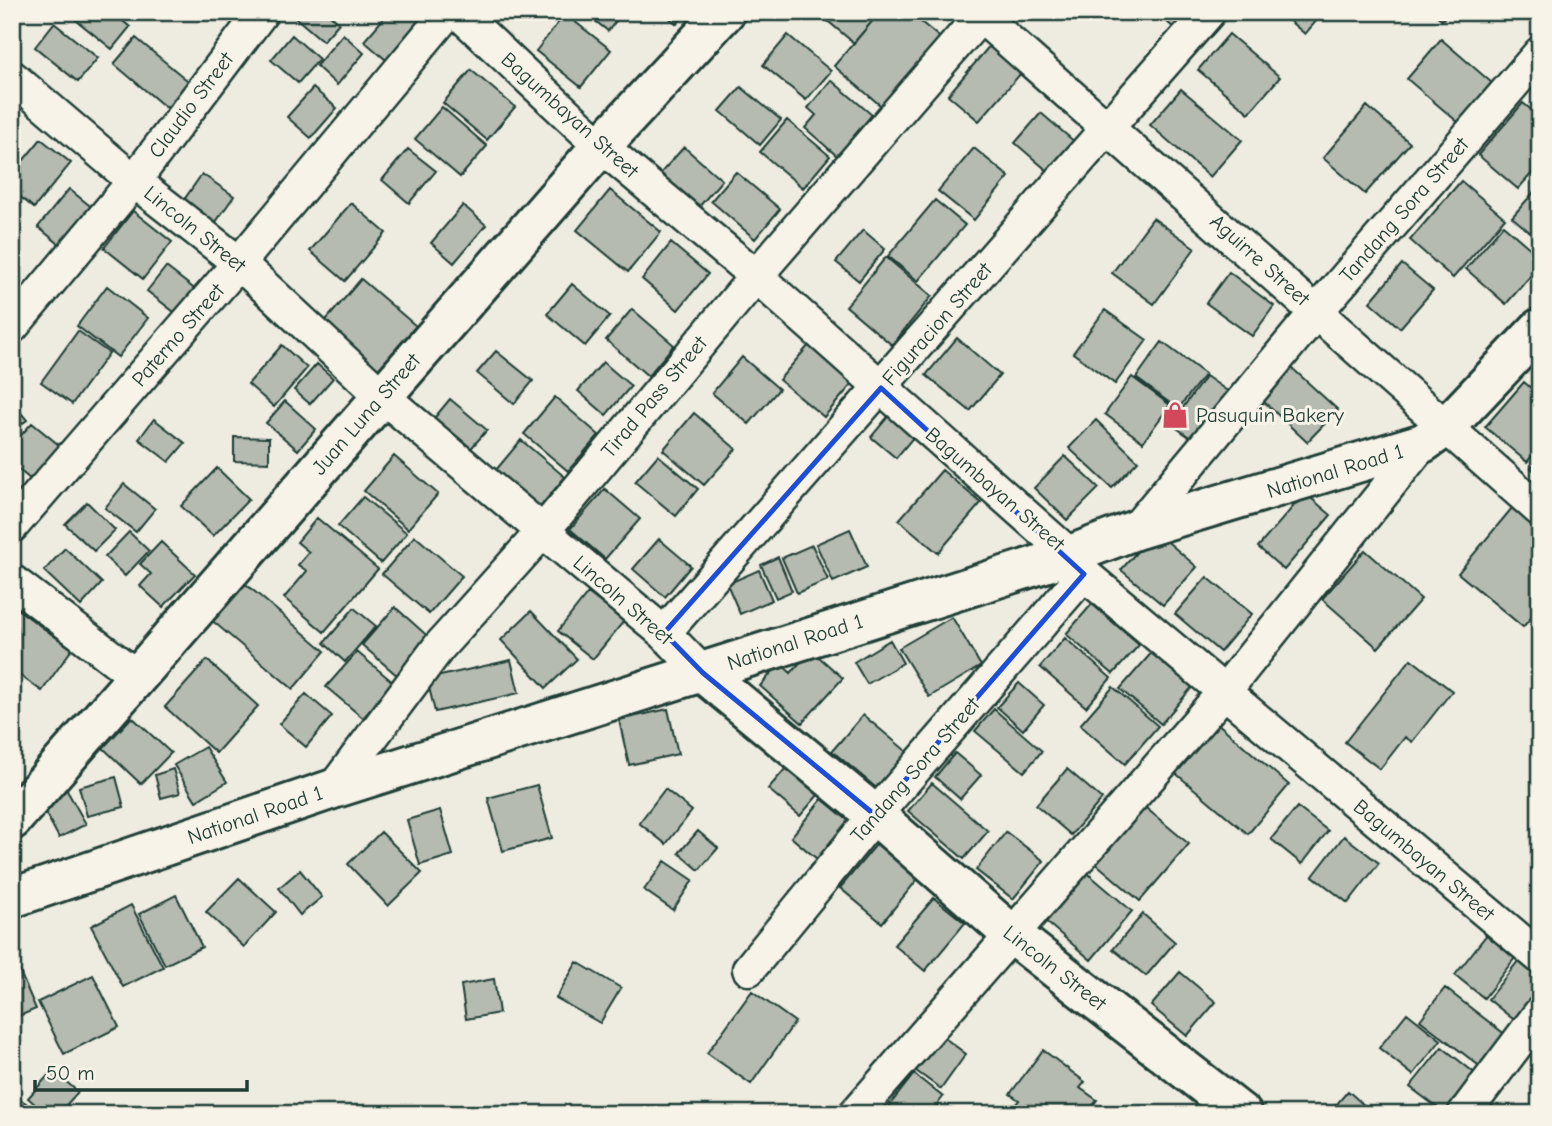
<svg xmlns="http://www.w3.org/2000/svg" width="1552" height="1126" font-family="'Comic Neue',sans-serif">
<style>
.building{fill:#b5bbb0;stroke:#1f3d34;stroke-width:2}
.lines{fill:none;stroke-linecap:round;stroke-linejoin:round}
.street-casing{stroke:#1f3d34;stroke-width:37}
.secondary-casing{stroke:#1f3d34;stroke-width:44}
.primary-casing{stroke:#1f3d34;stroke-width:44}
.street{stroke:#f7f3e8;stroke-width:32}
.secondary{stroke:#f7f3e8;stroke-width:38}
.primary{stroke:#f7f3e8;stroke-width:38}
.marked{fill:none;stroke:#1d4ed8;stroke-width:5;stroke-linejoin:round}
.labels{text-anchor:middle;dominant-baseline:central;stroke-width:6;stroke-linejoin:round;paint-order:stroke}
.street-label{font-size:21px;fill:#1f3d34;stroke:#f7f3e8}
.poi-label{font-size:21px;fill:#1f3d34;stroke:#f7f3e8;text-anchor:start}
</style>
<rect width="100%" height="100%" fill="#eeece1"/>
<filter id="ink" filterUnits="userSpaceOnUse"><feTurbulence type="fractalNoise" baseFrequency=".0143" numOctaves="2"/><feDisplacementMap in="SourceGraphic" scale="14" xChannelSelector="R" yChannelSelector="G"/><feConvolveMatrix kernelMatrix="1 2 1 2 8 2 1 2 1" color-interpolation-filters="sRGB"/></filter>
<g filter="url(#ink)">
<path class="building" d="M66,12H112L130,27L112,49Z
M327,12L339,23L323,41L290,13Z
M389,12H440L393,66L364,41Z
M584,12H623L608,31Z
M662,12H686L677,24Z
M827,12H880L854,43L823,17Z
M880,12H909L945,42L887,111L834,66Z
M1155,12H1186L1173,27Z
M1279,12H1324L1305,34Z
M1433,12H1449L1442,20Z
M565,14L611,50L581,87L536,51Z
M54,23L98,58L78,82L35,47Z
M343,34L364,53L337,85L316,66Z
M1229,34L1280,77L1249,113L1198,70Z
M292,35L319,59L298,83L271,60Z
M788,35L831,71L806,100L763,65Z
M997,37L1029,64L979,121L948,95Z
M136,38L193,85L170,111L114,64Z
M1441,39L1492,83L1459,123L1407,79Z
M471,70L515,107L487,140L443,103Z
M831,80L872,115L837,156L805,128L816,115L808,108Z
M741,87L781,120L760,145L720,111Z
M313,88L337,108L311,138L287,117Z
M1181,89L1242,140L1210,177L1150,125Z
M1523,103L1540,117V164L1518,189L1478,155Z
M1367,106L1410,143L1365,194L1323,158Z
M442,107L487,146L460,177L415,139Z
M1041,113L1076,143L1050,173L1015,143Z
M787,120L830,156L803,188L760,152Z
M41,139L71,163L34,208L12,190V174Z
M684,147L722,180L698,208L659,175Z
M974,148L1009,177L974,220L938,191Z
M408,149L436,171L409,203L382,180Z
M736,172L780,209L755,239L711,201Z
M202,174L234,196L211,229L179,207Z
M1461,181L1505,218L1453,278L1410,240Z
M1540,185V241L1512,217Z
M69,189L99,213L68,251L38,227Z
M610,190L661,232L628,272L577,230Z
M935,200L965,225L918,281L888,256Z
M351,203L386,233L345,281L310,251Z
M463,205L486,225L454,263L431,243Z
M133,211L172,242L143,279L104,248Z
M1153,218L1195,248L1154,304L1112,273Z
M1503,225L1540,257V265L1506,304L1466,269Z
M863,230L885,249L859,281L836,262Z
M671,243L708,274L678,310L642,279Z
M886,257L932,296L892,345L846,306Z
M1402,264L1433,290L1400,328L1370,302Z
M166,267L197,291L178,315L147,291Z
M1229,272L1274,306L1252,336L1206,303Z
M361,279L416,326L376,372L322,325Z
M572,284L610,316L585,346L547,314Z
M107,286L148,318L118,357L77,326Z
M632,309L674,345L648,376L606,340Z
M1105,310L1147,340L1115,384L1073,353Z
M78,331L109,353L72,404L41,382Z
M957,338L1000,375L970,411L926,375Z
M1162,342L1205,374L1178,409L1136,378Z
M282,345L307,368L274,407L248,384Z
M809,345L853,383L824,417L779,380Z
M496,351L533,381L514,404L477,373Z
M742,357L779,389L749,424L712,393Z
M603,362L631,386L606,415L578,391Z
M317,364L333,378L310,404L294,390Z
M1292,368L1338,410L1307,442L1262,400Z
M1206,376L1233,395L1198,443L1171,424Z
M1132,377L1170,405L1143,442L1105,414Z
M1524,382L1540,396V447L1527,462L1485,427Z
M555,397L599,435L568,471L524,434Z
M450,399L487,430L467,453L431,422Z
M285,401L316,429L298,450L266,423Z
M12,402L27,420L12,431Z
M694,413L736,449L704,485L663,450Z
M891,413L916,434L896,458L871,437Z
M154,419L185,443L169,462L139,439Z
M1096,420L1138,461L1112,488L1069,448Z
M32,423L65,450L36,484L12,464V445Z
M234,437L269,438V462L234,461Z
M521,440L565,477L540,507L496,470Z
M658,455L698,489L676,516L635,482Z
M394,456L438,494L408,529L364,491Z
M1065,456L1099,488L1067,520L1034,488Z
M1540,458V475L1531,468Z
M217,468L249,499L213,536L181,506Z
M942,470L981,503L938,553L899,520Z
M124,484L155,509L136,532L105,508Z
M605,489L640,519L605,559L570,529Z
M1305,493L1331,515L1284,570L1258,547Z
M363,497L407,533L381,563L338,526Z
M87,502L115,530L94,551L65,524Z
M1512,508L1540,531V607L1523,627L1458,573Z
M317,518L378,569L324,632L284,598L307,571L298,565L309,552L297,542Z
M850,529L867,567L833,582L816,544Z
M1155,531L1197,567L1163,605L1121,570Z
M129,532L149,551L125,576L105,557Z
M415,536L462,576L429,614L382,574Z
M659,539L691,566L665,597L633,569Z
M161,542L195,574L163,607L140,586L151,574L140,564Z
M812,545L828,580L797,593L782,558Z
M65,548L102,583L81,606L44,571Z
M1365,550L1421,599L1378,648L1322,599Z
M778,557L792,591L776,598L761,565Z
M759,570L772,600L740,614L727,584Z
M1207,577L1252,614L1220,652L1175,614Z
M241,580L325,651L293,689L209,618Z
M588,593L624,621L593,659L558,631Z
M1092,604L1139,645L1113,674L1066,634Z
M13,606L72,649L42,691L12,670Z
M395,607L432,640L399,677L362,645Z
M354,608L376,626L345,662L324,643Z
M531,611L577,659L546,688L501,640Z
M952,617L981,666L929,697L899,648Z
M1065,638L1111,678L1086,707L1040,667Z
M890,640L903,663L867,684L854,662Z
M811,650L843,678L802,723L760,686L780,663L791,673Z
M1154,650L1194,685L1161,724L1120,689Z
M357,652L394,683L363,718L326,687Z
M1411,659L1452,691L1412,742L1405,737L1380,769L1345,742Z
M207,660L258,706L216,753L165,707Z
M511,660L519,693L435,712L427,679Z
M1019,683L1044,705L1023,730L997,707Z
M1113,687L1158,726L1125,764L1080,725Z
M306,694L332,716L306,747L279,724Z
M668,709L678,754L629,765L619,720Z
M994,709L1042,751L1024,772L975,731Z
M863,715L911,755L880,791L832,751Z
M132,717L171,753L141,784L103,748Z
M1216,722L1289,785L1248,834L1174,772Z
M205,747L227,782L196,801L174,765Z
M955,753L981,775L960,799L935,777Z
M792,761L824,788L800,816L768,789Z
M173,769L180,793L161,798L155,775Z
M1067,769L1102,799L1071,835L1036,805Z
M116,777L124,807L87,816L79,787Z
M932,783L988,831L964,859L908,811Z
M537,785L552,838L503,851L488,798Z
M65,787L86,824L59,838L39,801Z
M665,789L692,811L666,844L639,823Z
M1134,798L1189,844L1140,901L1086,855Z
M822,799L855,826L823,864L791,837Z
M1297,807L1328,831L1302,864L1271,839Z
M440,810L453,855L420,865L407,820Z
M698,831L718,848L699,870L679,853Z
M381,832L422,873L388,906L348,864Z
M1006,832L1044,861L1013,899L976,870Z
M1344,836L1379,863L1348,903L1313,876Z
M880,840L922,874L882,923L840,888Z
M665,861L693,880L673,910L644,890Z
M1078,865L1132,911L1091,960L1037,914Z
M300,870L322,897L300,915L279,888Z
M239,878L276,912L244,947L206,912Z
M176,895L202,947L165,965L139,914Z
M934,898L965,923L925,971L894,945Z
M131,905L163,967L123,987L91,926Z
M1143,914L1175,942L1146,976L1113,949Z
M1492,928L1521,950L1484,998L1455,975Z
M12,954L36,1009L12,1019Z
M1523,955L1540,968V995L1518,1023L1488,999Z
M577,962L621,988L600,1023L556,998Z
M1180,972L1216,1002L1187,1036L1151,1006Z
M93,975L119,1027L64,1054L38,1002Z
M494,979L499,1013L466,1019L461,985Z
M1445,988L1511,1039L1486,1071L1420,1020Z
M752,991L795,1022L751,1084L707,1053Z
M1407,1013L1441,1040L1413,1075L1379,1048Z
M938,1033L966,1054L941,1089L912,1068Z
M1442,1047L1477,1075L1446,1114L1410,1087Z
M1043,1050L1085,1082L1080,1088L1097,1100L1088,1112L1091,1114H1009L1019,1100L1010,1094Z
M53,1070L78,1092L58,1114H46L28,1098Z
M914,1074L943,1097L930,1114H899L889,1106Z
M1348,1091L1374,1114L1330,1112Z
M12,1094L26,1103L20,1114H12Z"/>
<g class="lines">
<defs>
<path id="street" d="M458,12L601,146L756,276L1070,555L1084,574L1540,957
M976,12L1540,510
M12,77L134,181L239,263L382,396L664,633L703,673
M12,327L134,181L262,12
M12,526L239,263L448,12
M1135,530L1317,311L1540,53
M12,581L136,676
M664,633L1209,12
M333,789L439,647L544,530L756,276L984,12
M749,969L875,815L1084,574
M855,1114L1224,692L1423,443
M1464,1114L1540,1013"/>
<path id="secondary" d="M703,673L875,815L1010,933L1242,1114
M12,820L601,146L725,12"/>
<path id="primary" d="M12,898L333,789L1070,555L1135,530L1423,443L1446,427L1540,328"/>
</defs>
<use href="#street" class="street-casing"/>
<use href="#secondary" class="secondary-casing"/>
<use href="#primary" class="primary-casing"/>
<use href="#street" class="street"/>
<use href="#secondary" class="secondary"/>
<use href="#primary" class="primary"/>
</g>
</g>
<path class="marked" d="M881,388L1084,574L875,815L703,673L664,633Z"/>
<defs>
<symbol id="shop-bare" viewBox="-9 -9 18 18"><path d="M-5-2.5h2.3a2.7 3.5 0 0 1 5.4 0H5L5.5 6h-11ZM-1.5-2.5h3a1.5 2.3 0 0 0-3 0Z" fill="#d1495b" stroke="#f7f3e8" stroke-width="2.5" paint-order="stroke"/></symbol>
</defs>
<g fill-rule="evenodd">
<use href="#shop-bare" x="1156" y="396" width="38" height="38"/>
</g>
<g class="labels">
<g class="street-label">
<text transform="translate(191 105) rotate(-53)">Claudio Street</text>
<text transform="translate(570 115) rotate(42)">Bagumbayan Street</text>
<text transform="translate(1404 210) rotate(-49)">Tandang Sora Street</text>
<text transform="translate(195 229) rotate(39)">Lincoln Street</text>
<text transform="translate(1260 260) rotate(42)">Aguirre Street</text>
<text transform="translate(937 324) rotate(-49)">Figuracion Street</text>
<text transform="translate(178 335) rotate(-49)">Paterno Street</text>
<text transform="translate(654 397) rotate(-50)">Tirad Pass Street</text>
<text transform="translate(366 414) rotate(-49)">Juan Luna Street</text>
<text transform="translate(1335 471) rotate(-17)">National Road 1</text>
<text transform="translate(995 489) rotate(41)">Bagumbayan Street</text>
<text transform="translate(623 600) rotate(41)">Lincoln Street</text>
<text transform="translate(795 642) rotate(-18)">National Road 1</text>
<text transform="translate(915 770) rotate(-49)">Tandang Sora Street</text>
<text transform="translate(255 815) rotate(-19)">National Road 1</text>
<text transform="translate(1424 860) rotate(40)">Bagumbayan Street</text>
<text transform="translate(1055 968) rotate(38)">Lincoln Street</text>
</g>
<g class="poi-label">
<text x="1196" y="415">Pasuquin Bakery</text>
</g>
</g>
<rect width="1552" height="1126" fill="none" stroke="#f7f3e8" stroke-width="42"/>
<rect x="21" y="21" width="1510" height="1084" fill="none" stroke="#1f3d34" stroke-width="2.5" filter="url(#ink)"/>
<path d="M35 1080v10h212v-10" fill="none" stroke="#1f3d34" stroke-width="3.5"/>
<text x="46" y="1080" font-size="21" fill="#1f3d34" stroke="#f7f3e8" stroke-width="5" paint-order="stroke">50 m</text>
</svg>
